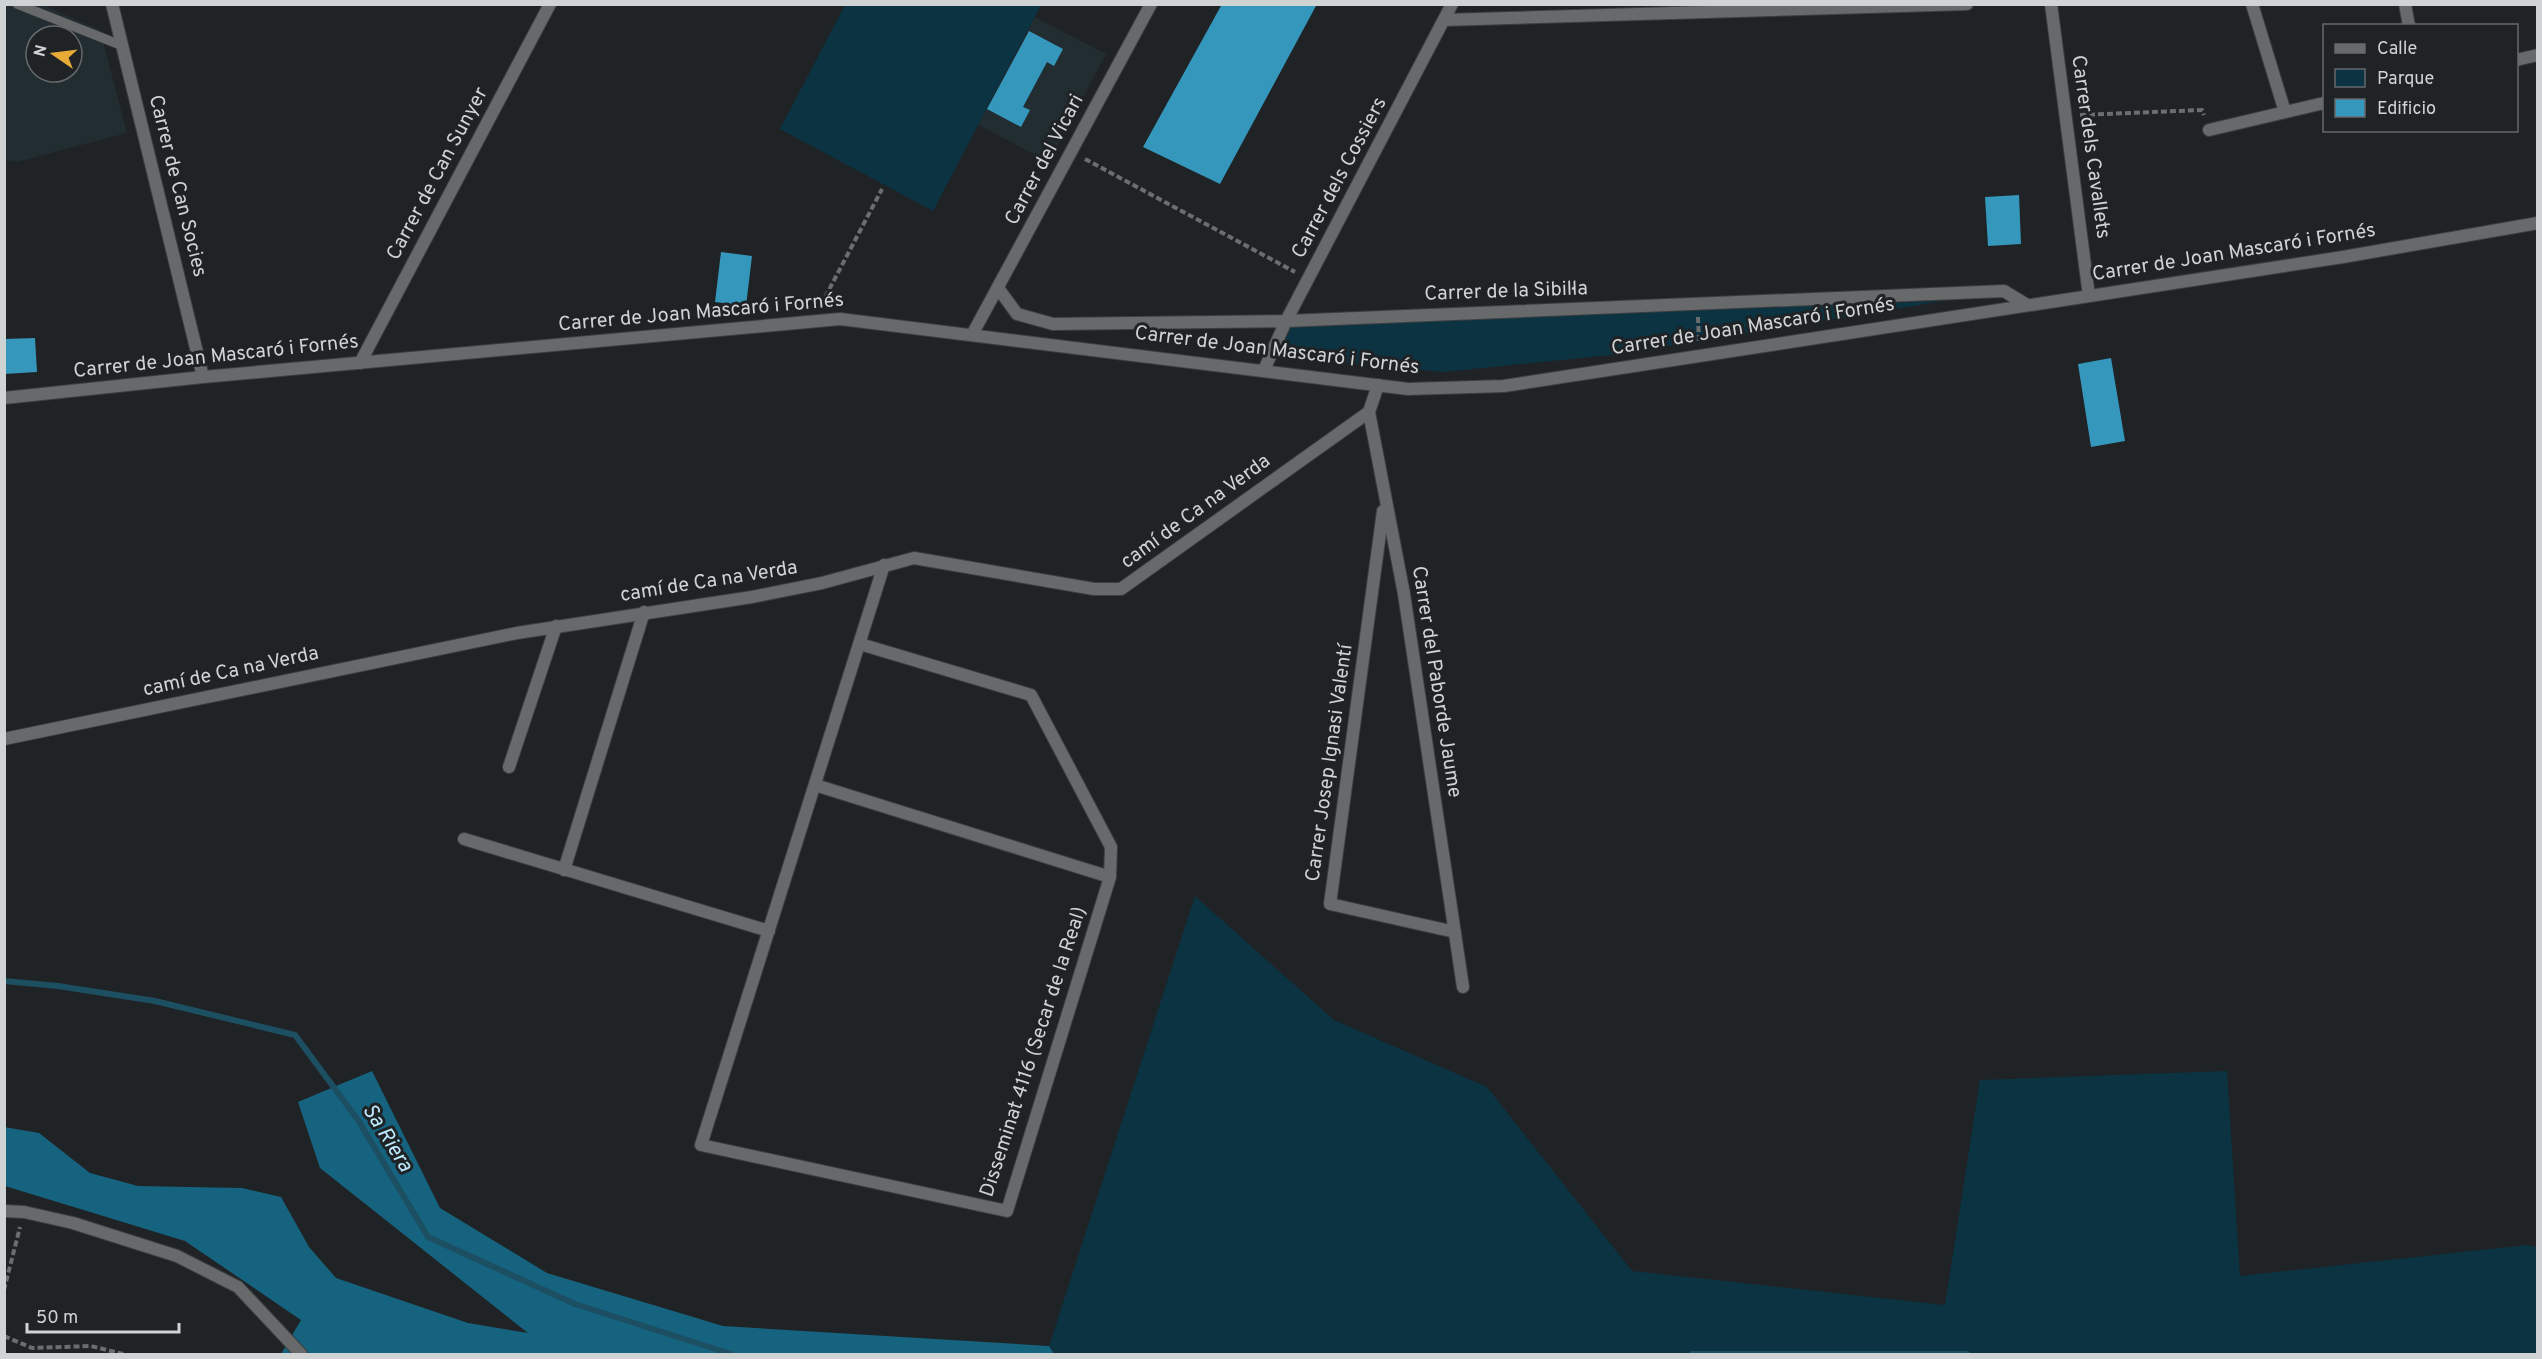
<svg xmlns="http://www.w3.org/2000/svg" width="2542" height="1359" font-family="Overpass,sans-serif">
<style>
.built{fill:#222d32;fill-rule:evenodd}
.green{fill:#0c3341}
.forest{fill:#16637f}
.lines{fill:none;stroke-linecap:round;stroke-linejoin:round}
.stream{stroke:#1d4f63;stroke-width:6}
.building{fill:#3697bc}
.service-casing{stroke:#3b3f41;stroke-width:10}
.minor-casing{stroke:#3b3f41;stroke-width:14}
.tertiary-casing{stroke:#3b3f41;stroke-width:14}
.path{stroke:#6a6e6f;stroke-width:4;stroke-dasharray:6 3;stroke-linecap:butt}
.service{stroke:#67696a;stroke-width:9}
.minor{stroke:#67696a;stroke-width:12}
.tertiary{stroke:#67696a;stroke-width:12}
.labels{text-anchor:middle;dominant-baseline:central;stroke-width:6;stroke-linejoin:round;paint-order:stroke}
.street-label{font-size:20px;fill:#d0d3d4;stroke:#1f2325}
.water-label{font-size:21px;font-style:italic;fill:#beeaff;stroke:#1f2325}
</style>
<rect width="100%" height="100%" fill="#1f2325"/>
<path class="built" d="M4,5H43L100,30L127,133L17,162L5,160ZM36,36H72V72H36Z
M1035,17L1106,54L1049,162L978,125Z"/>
<path class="green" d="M845,5H1041L933,211L780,129Z
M1943,301L1621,354L1443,372L1276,356L1292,326Z
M1195,896L1334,1020L1487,1087L1632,1271L1945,1305L1980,1080L2227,1071L2240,1276L2527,1245L2537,1247V1354H1054L1049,1346Z"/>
<path class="forest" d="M372,1071L440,1208L547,1273L723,1326L1049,1346L1054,1354H281L301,1320L185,1241L5,1186L4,1127L39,1133L90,1173L138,1186L242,1188L281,1197L309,1247L336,1278L468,1323L528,1333L320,1168L298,1102Z"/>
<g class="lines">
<path class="stream" d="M4,981L58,986L155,1001L295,1035L358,1120L428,1237L575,1304L731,1354
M1692,1354H1967"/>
</g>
<path class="building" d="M1222,4H1317L1220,184L1143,147Z
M1029,31L1063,49L1054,66L1047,62L1023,107L1030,110L1021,127L987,109Z
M2019,195L2021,244L1988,246L1985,197Z
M721,252L752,256L746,306L715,302Z
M35,338L37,372L4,374V339Z
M2111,358L2125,441L2091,447L2078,364Z"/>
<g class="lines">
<defs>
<path id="service" d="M17,4L123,46"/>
<path id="minor" d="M112,4L203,377
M2051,4L2089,296
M2252,4L2285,112
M2405,4L2409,26
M1444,20L1967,4
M2516,60L2538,55
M2209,130L2324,103
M998,288L1017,314L1053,324L1286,321L2004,291L2027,305
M973,333L1151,4
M360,363L550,4
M1264,370L1286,321L1452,4
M1378,385L1369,412L1404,594L1463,987
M1383,511L1330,904L1455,932
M860,644L1031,695L1111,847L1110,877L1007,1211L701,1145L884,565
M4,739L517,633L752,597L822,583L914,558L1094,589H1121L1369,412
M509,767L556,626
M815,785L1110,877
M464,839L769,931
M564,870L644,612
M4,1211L24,1212L73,1223L177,1256L238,1287L301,1354"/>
<path id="tertiary" d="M4,398L203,377L840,319L1408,389L1504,386L2343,257L2538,223"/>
</defs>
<use href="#service" class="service-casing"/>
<use href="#minor" class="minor-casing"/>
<use href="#tertiary" class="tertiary-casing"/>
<path class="path" d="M2080,115L2202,110L2204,115
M1085,159L1295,272
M821,305L882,189
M1698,317L1699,343
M4,1290L20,1227
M4,1336L32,1348L91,1346L123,1354"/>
<use href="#service" class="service"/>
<use href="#minor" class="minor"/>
<use href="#tertiary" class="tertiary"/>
</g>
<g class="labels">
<g class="street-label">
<text transform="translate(2090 147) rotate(82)">Carrer dels Cavallets</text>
<text transform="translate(1045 160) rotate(-62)">Carrer del Vicari</text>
<text transform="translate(438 174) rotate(-62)">Carrer de Can Sunyer</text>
<text transform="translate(1340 178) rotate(-62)">Carrer dels Cossiers</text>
<text transform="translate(177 186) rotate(76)">Carrer de Can Socies</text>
<text transform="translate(2234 253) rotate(-9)">Carrer de Joan Mascaró i Fornés</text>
<text transform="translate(1506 292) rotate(-2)">Carrer de la Sibil·la</text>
<text transform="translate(701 313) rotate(-5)">Carrer de Joan Mascaró i Fornés</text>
<text transform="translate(1753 327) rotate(-9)">Carrer de Joan Mascaró i Fornés</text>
<text transform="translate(1277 351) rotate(7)">Carrer de Joan Mascaró i Fornés</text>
<text transform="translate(216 357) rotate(-6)">Carrer de Joan Mascaró i Fornés</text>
<text transform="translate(1196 512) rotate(-36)">camí de Ca na Verda</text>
<text transform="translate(709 582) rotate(-9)">camí de Ca na Verda</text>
<text transform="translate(231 672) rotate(-12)">camí de Ca na Verda</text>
<text transform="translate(1436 682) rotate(81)">Carrer del Paborde Jaume</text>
<text transform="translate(1330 763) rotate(-82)">Carrer Josep Ignasi Valentí</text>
<text transform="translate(1034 1052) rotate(-72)">Disseminat 4116 (Secar de la Real)</text>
</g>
<g class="water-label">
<text transform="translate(387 1138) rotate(58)">Sa Riera</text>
</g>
</g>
<rect width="2542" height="1359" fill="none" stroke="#d0d3d4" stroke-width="12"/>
<rect x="2323" y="24" width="195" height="108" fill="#1f2325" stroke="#66696b" stroke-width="1.5"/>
<rect x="2335" y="44" width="30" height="9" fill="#67696a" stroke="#66696b" stroke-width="1.5"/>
<text x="2377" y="54" font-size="18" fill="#d0d3d4">Calle</text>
<rect x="2335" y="69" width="30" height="18" fill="#0c3341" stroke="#66696b" stroke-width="1.5"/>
<text x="2377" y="84" font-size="18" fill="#d0d3d4">Parque</text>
<rect x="2335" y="99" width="30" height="18" fill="#3697bc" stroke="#66696b" stroke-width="1.5"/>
<text x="2377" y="114" font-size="18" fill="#d0d3d4">Edificio</text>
<g transform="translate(54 54) rotate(284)"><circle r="28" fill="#1f2325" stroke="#66696b" stroke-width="1.5"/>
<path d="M0-4.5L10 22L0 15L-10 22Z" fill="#e9ab38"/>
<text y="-9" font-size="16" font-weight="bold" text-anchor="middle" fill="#d0d3d4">N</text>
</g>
<path d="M27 1323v9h152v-9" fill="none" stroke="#d0d3d4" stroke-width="3"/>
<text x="36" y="1323" font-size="18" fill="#d0d3d4" stroke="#1f2325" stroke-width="4.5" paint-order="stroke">50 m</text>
</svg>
